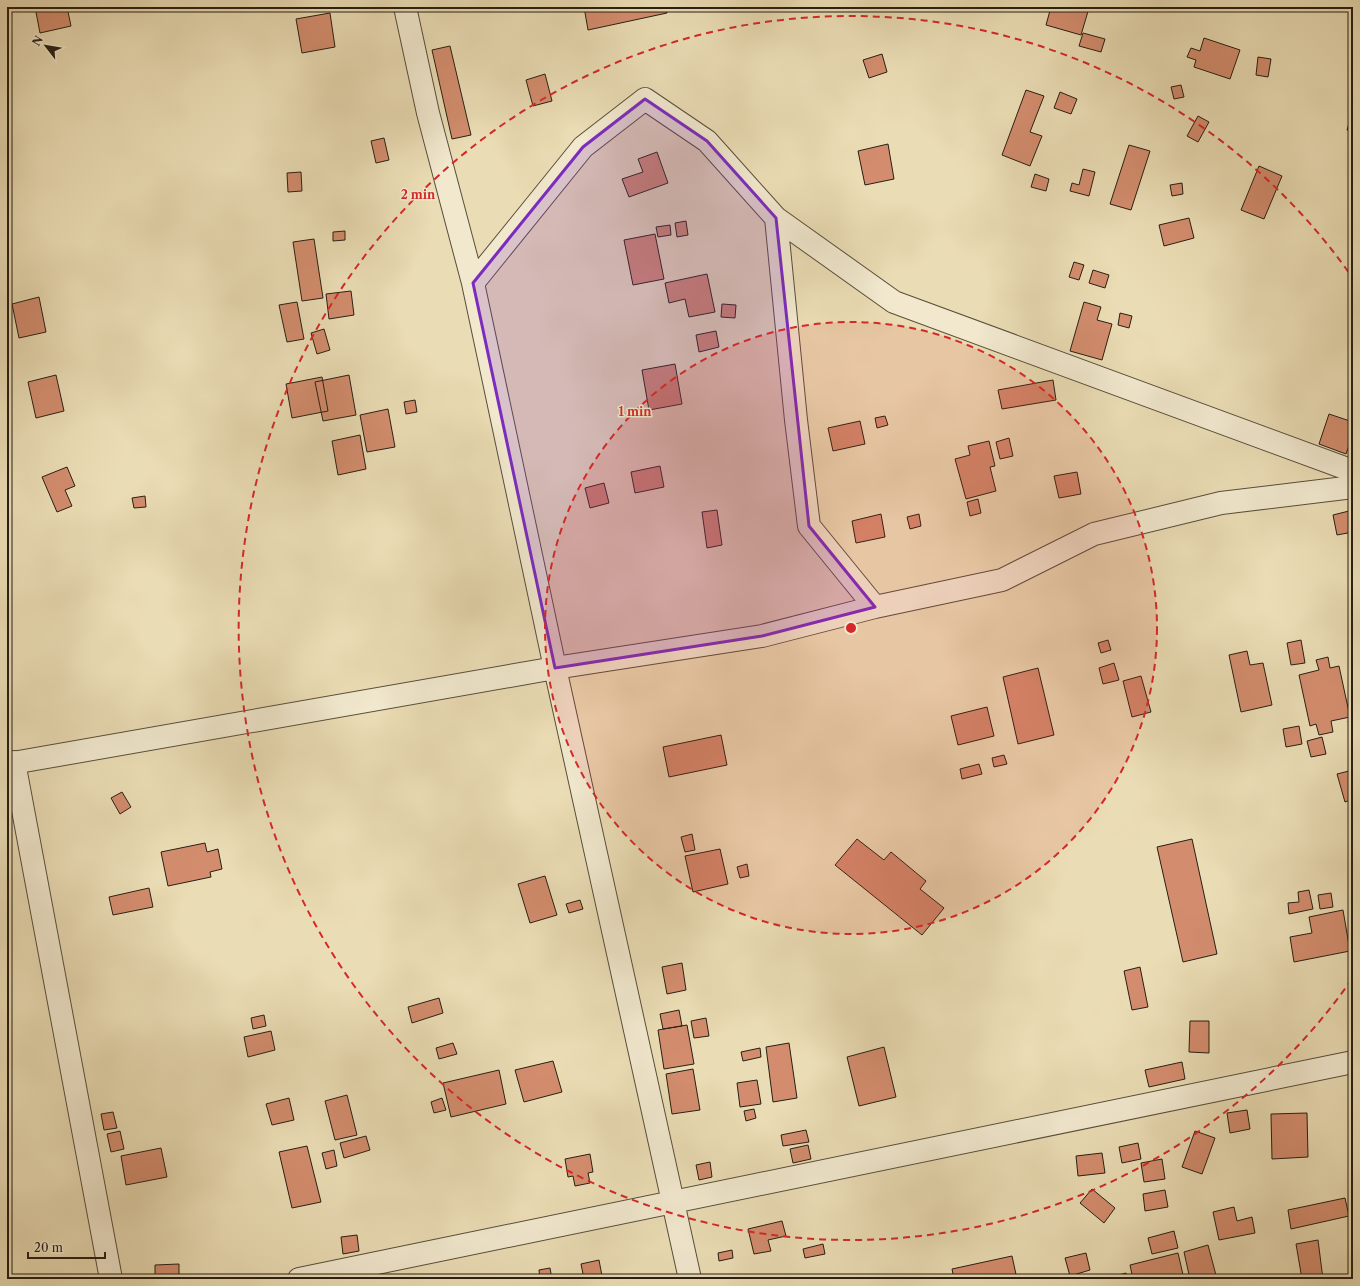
<svg xmlns="http://www.w3.org/2000/svg" width="1360" height="1286" font-family="'Libre Caslon Text',serif">
<style>
.building{fill:#d38d6e;stroke:#271f13}
.lines{fill:none;stroke-linecap:round;stroke-linejoin:round}
.minor-casing{stroke:#584e3b;stroke-width:24}
.minor{stroke:#f1e8ce;stroke-width:22}
.marked{fill:#7b2cbf;fill-opacity:0.2;stroke:#7b2cbf;stroke-width:3;stroke-linejoin:round}
.ring{fill:none;stroke:#d62828;stroke-width:2;stroke-dasharray:7 5}
.centre{fill:#d62828;stroke:#f1e8ce;stroke-width:2}
.ring-label{font-size:12px;text-anchor:middle;font-weight:bold;fill:#d62828;stroke:#f1e8ce;stroke-width:3;stroke-linejoin:round;paint-order:stroke}
</style>
<rect width="100%" height="100%" fill="#eadcb4"/>
<filter id="stains"><feTurbulence type="fractalNoise" baseFrequency=".005" numOctaves="4"/><feColorMatrix values="0 0 0 0 .2 0 0 0 0 .09 0 0 0 0 .02 0 0 0 .5 -.17"/></filter>
<radialGradient id="worn" r=".72"><stop offset=".6" stop-color="#630" stop-opacity="0"/><stop offset="1" stop-color="#630" stop-opacity=".3"/></radialGradient>
<path class="building" d="M35,7H67L71,26L40,33Z
M584,7H666L667,13L588,30Z
M1051,7H1085L1089,8L1081,35L1046,25Z
M330,13L335,47L302,53L296,19Z
M1083,33L1105,39L1101,52L1079,46Z
M1204,38L1240,50L1230,79L1194,67L1196,60L1187,57L1191,48L1200,51Z
M450,46L471,135L452,139L432,50Z
M882,54L887,72L869,78L863,60Z
M1258,57L1271,59L1268,77L1256,75Z
M545,74L552,101L533,106L526,80Z
M1181,85L1184,97L1174,99L1171,87Z
M1026,90L1044,96L1030,132L1042,136L1030,166L1002,155Z
M1060,92L1077,99L1071,114L1054,108Z
M1353,110V132L1347,130Z
M1198,116L1209,122L1198,142L1187,136Z
M384,138L389,160L376,163L371,141Z
M888,144L894,179L865,185L858,151Z
M1129,145L1150,151L1131,210L1110,204Z
M657,152L668,183L629,197L622,179L643,172L638,159Z
M1259,166L1282,176L1264,219L1241,210Z
M1083,169L1095,172L1089,196L1070,191L1072,183L1079,185Z
M301,172L302,191L288,192L287,173Z
M1035,174L1049,179L1046,191L1031,187Z
M1182,183L1183,194L1172,196L1170,185Z
M1189,218L1194,238L1164,246L1159,225Z
M686,221L688,235L677,237L675,223Z
M670,225L671,235L658,237L656,227Z
M345,231V240L333,241V232Z
M655,234L664,279L633,285L624,240Z
M314,239L323,298L302,301L293,242Z
M1074,262L1084,265L1079,280L1069,277Z
M1093,270L1109,275L1105,288L1089,283Z
M707,274L715,312L689,317L685,299L669,303L665,283Z
M351,291L354,315L329,319L326,294Z
M39,297L46,332L19,338L12,304Z
M297,302L304,339L287,342L279,305Z
M1084,302L1101,307L1097,320L1112,324L1102,360L1070,351Z
M722,304L736,305L735,318L721,317Z
M1120,313L1132,316L1129,328L1118,325Z
M324,329L330,350L317,354L311,333Z
M716,331L719,347L699,352L696,335Z
M675,364L682,404L649,410L642,370Z
M56,375L64,411L36,418L28,382Z
M349,375L356,415L323,421L315,382Z
M322,377L328,411L292,418L286,384Z
M1053,380L1056,400L1002,409L998,390Z
M415,400L417,412L406,414L404,402Z
M388,409L395,447L367,452L360,415Z
M1329,414L1353,422V434L1346,454L1319,444Z
M885,416L888,425L877,428L875,418Z
M860,421L865,444L833,451L828,428Z
M360,435L366,469L338,475L332,441Z
M1009,438L1013,456L1000,459L996,442Z
M989,441L995,466L990,467L996,491L966,499L955,459L970,455L968,446Z
M660,466L664,487L635,493L631,472Z
M67,467L75,486L65,490L72,506L57,512L42,477Z
M1077,472L1081,494L1059,498L1054,476Z
M604,483L609,503L590,508L585,488Z
M145,496L146,507L134,508L132,498Z
M978,499L981,513L970,516L967,502Z
M717,510L722,545L707,548L702,512Z
M1353,510V532L1337,535L1333,515Z
M881,514L885,537L856,543L852,521Z
M919,514L921,526L910,529L907,517Z
M1108,640L1111,650L1101,653L1098,643Z
M1301,640L1305,663L1291,665L1287,643Z
M1247,651L1250,665L1263,663L1272,705L1241,712L1229,655Z
M1328,657L1330,668L1339,666L1350,717L1331,721L1333,732L1319,735L1316,724L1310,726L1299,675L1319,670L1316,660Z
M1114,663L1119,680L1103,684L1099,668Z
M1038,668L1054,735L1018,744L1003,677Z
M1141,676L1151,712L1132,717L1123,681Z
M987,707L994,736L958,745L951,716Z
M1353,720V737L1348,721Z
M1299,726L1302,744L1286,747L1283,729Z
M721,735L727,765L669,777L663,747Z
M1322,737L1326,754L1311,757L1307,741Z
M1004,755L1007,764L994,767L992,758Z
M979,764L982,774L962,779L960,769Z
M1353,770V799L1345,802L1337,774Z
M122,792L131,807L120,814L111,798Z
M692,834L695,850L685,852L681,837Z
M857,839L884,860L891,852L926,881L920,889L944,908L922,935L835,865Z
M1192,839L1217,954L1183,962L1157,847Z
M205,843L207,852L218,849L222,869L210,872L211,877L168,886L161,852Z
M720,849L728,884L693,892L685,856Z
M747,864L749,876L740,878L737,867Z
M545,876L557,915L530,923L518,884Z
M149,888L153,907L113,915L109,897Z
M1309,890L1313,909L1289,914L1288,903L1299,902L1298,892Z
M1331,893L1333,907L1320,909L1318,895Z
M580,900L583,909L569,913L566,904Z
M1343,910L1350,951L1294,962L1290,937L1312,933L1309,917Z
M682,963L686,990L667,994L662,967Z
M1140,967L1148,1007L1132,1010L1124,971Z
M439,998L443,1013L412,1023L408,1007Z
M679,1010L682,1026L663,1029L660,1014Z
M264,1015L266,1026L253,1029L251,1018Z
M706,1018L709,1036L694,1038L691,1021Z
M1190,1021H1209V1053L1189,1052Z
M687,1025L694,1064L664,1069L658,1030Z
M271,1031L275,1050L248,1057L244,1037Z
M453,1043L457,1054L439,1059L436,1048Z
M789,1043L797,1098L773,1102L766,1047Z
M884,1047L896,1097L859,1106L847,1057Z
M760,1048L761,1057L743,1061L741,1052Z
M553,1061L562,1092L524,1102L515,1070Z
M1182,1062L1185,1079L1149,1087L1145,1070Z
M693,1069L700,1110L672,1114L666,1074Z
M499,1070L506,1104L451,1117L443,1083Z
M757,1080L761,1104L740,1107L737,1083Z
M347,1095L357,1135L335,1140L325,1101Z
M289,1098L294,1120L272,1125L266,1104Z
M442,1098L446,1110L434,1113L431,1102Z
M754,1109L756,1118L746,1121L744,1111Z
M1247,1110L1250,1129L1230,1133L1227,1113Z
M113,1112L117,1128L104,1130L101,1114Z
M1307,1113L1308,1157L1272,1159L1271,1114Z
M806,1130L809,1142L783,1146L781,1135Z
M120,1131L124,1149L111,1152L107,1134Z
M1195,1131L1215,1138L1202,1174L1182,1167Z
M366,1136L370,1150L344,1158L340,1143Z
M1138,1143L1141,1159L1122,1163L1119,1147Z
M808,1145L811,1159L793,1163L790,1149Z
M307,1146L321,1202L292,1208L279,1152Z
M161,1148L167,1177L126,1185L121,1156Z
M334,1150L337,1166L326,1169L322,1153Z
M1102,1153L1105,1173L1078,1176L1076,1156Z
M590,1154L593,1172L588,1173L590,1183L575,1186L573,1176L568,1177L565,1159Z
M1162,1159L1165,1179L1144,1182L1141,1163Z
M710,1162L712,1177L699,1180L696,1165Z
M1092,1189L1115,1208L1104,1223L1080,1203Z
M1165,1190L1168,1207L1145,1211L1143,1194Z
M1345,1198L1349,1216L1291,1229L1288,1210Z
M1234,1207L1237,1221L1252,1217L1255,1233L1219,1240L1213,1212Z
M782,1221L786,1236L768,1240L771,1251L754,1254L748,1229Z
M1174,1231L1178,1248L1152,1254L1148,1238Z
M357,1235L359,1251L343,1254L341,1237Z
M1318,1240L1323,1279H1302L1296,1244Z
M823,1244L825,1254L805,1258L803,1249Z
M1208,1245L1217,1279H1190L1184,1252Z
M732,1250L733,1258L719,1261L718,1253Z
M1086,1253L1090,1270L1070,1276L1065,1258Z
M1178,1253L1184,1279H1133L1130,1265Z
M1012,1256L1017,1279H954L952,1269Z
M599,1260L602,1276L584,1279L581,1264Z
M179,1264V1279H146L155,1278V1265Z
M550,1268L552,1279H540L539,1270Z
M1126,1273L1127,1279H1105Z
M519,1276L520,1279H506Z"/>
<g class="lines">
<defs>
<path id="minor" d="M405,7L428,113L473,283L555,668L690,1279
M776,218L796,420L809,526L875,607
M473,283L583,147L645,99L707,141L776,218L894,302L1353,471
M14,762L111,1279
M7,764L555,668L762,636L875,607L1002,580L1094,534L1221,503L1353,487
M299,1279L1353,1062"/>
</defs>
<use href="#minor" class="minor-casing"/>
<use href="#minor" class="minor"/>
</g>
<path class="marked" d="M645,99L707,141L776,218L809,526L875,607L762,636L555,668L473,283L583,147Z"/>
<circle cx="851" cy="628" r="306" fill="#d62828" fill-opacity=".12"/>
<g class="ring">
<circle cx="851" cy="628" r="306"/>
<path d="M1352 979A612 612 0 1 1 1352 277"/>
</g>
<circle cx="851" cy="628" r="6" class="centre"/>
<g class="ring-label">
<text x="418" y="199">2 min</text>
<text x="635" y="416">1 min</text>
</g>
<rect width="1360" height="1286" fill="none" stroke="#eadcb4" stroke-width="24"/>
<rect x="8" y="8" width="1344" height="1270" fill="none" stroke="#271f13" stroke-width="2"/>
<rect x="12" y="12" width="1336" height="1262" fill="none" stroke="#271f13"/>
<g transform="translate(46 46) rotate(301)" stroke="#f1e8ce" stroke-width="3" paint-order="stroke">
<path d="M0-3L7 15L0 10L-7 15Z" fill="#271f13"/>
<text y="-6" font-size="11" font-weight="bold" text-anchor="middle" fill="#271f13">N</text>
</g>
<path d="M28 1252v6h77v-6" fill="none" stroke="#271f13" stroke-width="2"/>
<text x="34" y="1252" font-size="12" fill="#271f13" stroke="#f1e8ce" stroke-width="3" paint-order="stroke">20 m</text>
<rect width="100%" height="100%" filter="url(#stains)"/>
<rect width="100%" height="100%" fill="url(#worn)"/>
</svg>
